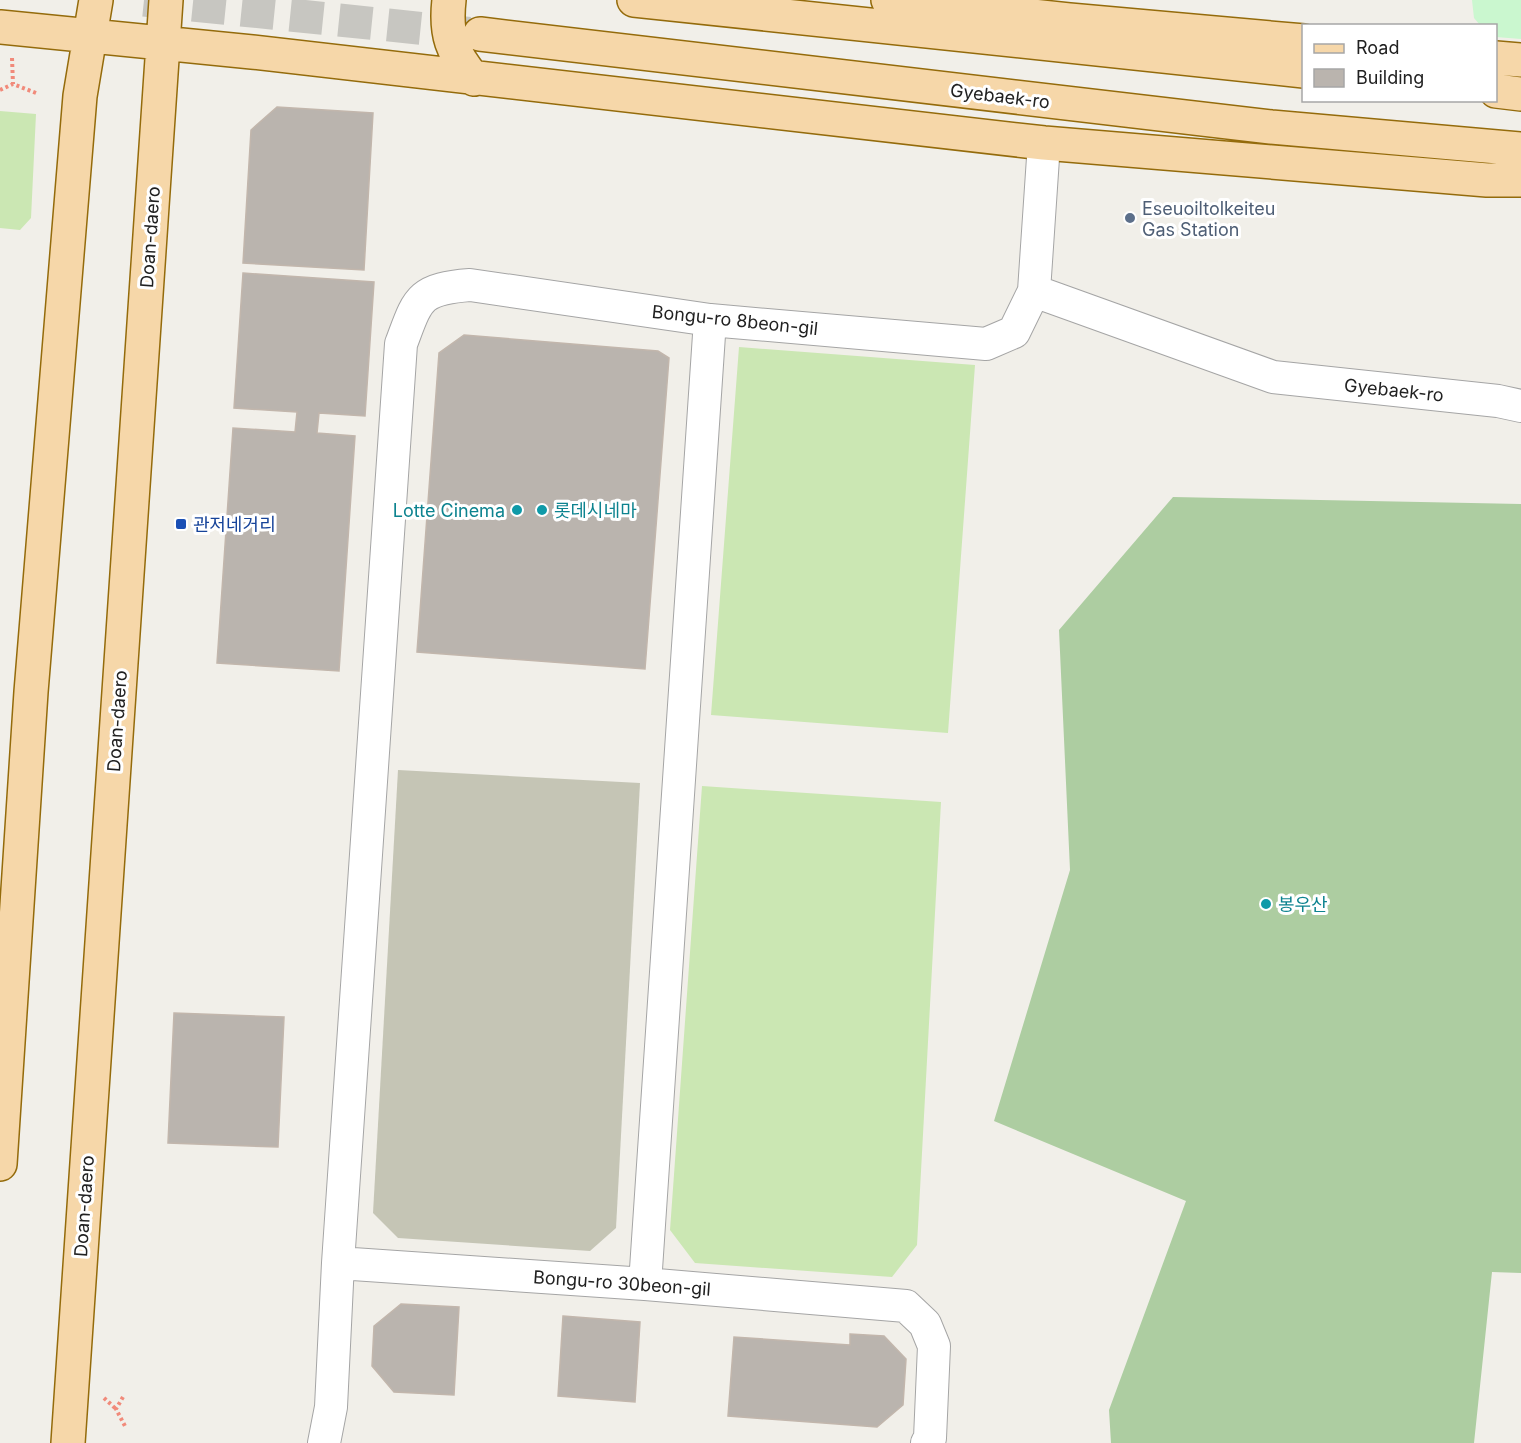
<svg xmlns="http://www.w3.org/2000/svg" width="1521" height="1443" font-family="Inter,'Noto Sans KR',sans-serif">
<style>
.construction{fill:#c5c5b5}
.grass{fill:#cbe7b3}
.forest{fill:#adcda1}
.park{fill:#caf7cf}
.building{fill:#bab4ae;stroke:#c2b6ac;stroke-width:1.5}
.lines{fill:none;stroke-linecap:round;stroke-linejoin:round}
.major-tunnel{stroke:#c7c6c1;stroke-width:33;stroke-dasharray:33 16;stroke-linecap:butt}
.minor-casing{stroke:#a5a5a5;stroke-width:34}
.major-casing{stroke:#946b0b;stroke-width:36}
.path{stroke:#f18a7a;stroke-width:4;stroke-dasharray:3 3;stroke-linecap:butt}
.minor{stroke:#fff;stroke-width:32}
.major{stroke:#f6d7a9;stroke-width:33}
.service-dot{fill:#5c6f8a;stroke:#fff;stroke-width:2}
.culture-dot{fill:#0f9aa8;stroke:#fff;stroke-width:2}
.transit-dot{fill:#1a4fb4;stroke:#fff;stroke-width:2}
.labels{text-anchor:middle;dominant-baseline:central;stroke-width:6;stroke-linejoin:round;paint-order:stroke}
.street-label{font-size:18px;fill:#212121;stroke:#fff}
.service-label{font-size:18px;fill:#4e5e75;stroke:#fff;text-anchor:start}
.culture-label{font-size:18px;fill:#0d838f;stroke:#fff;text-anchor:start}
.transit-label{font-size:18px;fill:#164399;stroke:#fff;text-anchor:start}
</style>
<rect width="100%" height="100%" fill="#f1efe9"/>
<path class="construction" d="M398,770L640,783L616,1228L590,1251L398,1238L373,1213Z"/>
<path class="grass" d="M0,111L36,114L31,218L20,230L0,228Z
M739,347L975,365L948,733L711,715Z
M702,786L941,802L917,1245L892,1277L695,1263L670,1230Z"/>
<path class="forest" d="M1173,497L1521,504V1273L1492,1272L1474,1443H1111L1109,1410L1186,1201L994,1121L1070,870L1059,630Z"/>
<path class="park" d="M1472,0H1521V39L1496,37V26L1480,25L1474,18Z"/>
<path class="building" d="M277,107L373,113L364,270L243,263L251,130Z
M243,273L374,282L365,416L319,413L317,433L355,436L339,671L217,663L233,428L295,432L297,412L234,408Z
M464,335L658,351L669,358L645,669L417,652L439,353Z
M174,1013L284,1017L278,1147L168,1143Z
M401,1304L459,1307L454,1395L394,1392L372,1366L374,1326Z
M563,1316L640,1322L635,1402L558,1396Z
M850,1334L884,1336L906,1359L903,1405L877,1427L728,1416L734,1337L850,1345Z"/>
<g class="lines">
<path class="major-tunnel" d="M144,0L476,34"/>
<defs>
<path id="minor" d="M1034,291L1273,377L1498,401L1521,406
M338,1263L645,1284L906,1306L925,1324L934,1346L930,1438L927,1443
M645,1284L710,320
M324,1443L331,1407L338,1263L401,344C418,299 418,289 470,285L710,320L986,344L1014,332L1034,291L1044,143"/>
<path id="major" d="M449,0C445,34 452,53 474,79
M634,0L1304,71
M888,0L1069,20L1304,41
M0,27L252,52L1044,143L1487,180H1521
M480,34L1271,127L1521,149
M1496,58L1521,60
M1496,91L1521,94
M0,1164L31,692L80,96L96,0
M68,1443L166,0"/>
</defs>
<use href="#minor" class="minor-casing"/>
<use href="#major" class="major-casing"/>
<path class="path" d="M12,58L13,84
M0,90L13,84L36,93
M123,1397L116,1409L126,1428
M104,1398L116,1409"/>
<use href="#minor" class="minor"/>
<use href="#major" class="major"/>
</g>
<circle class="service-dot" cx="1130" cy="218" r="6"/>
<g class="culture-dot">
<circle cx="517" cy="510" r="6"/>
<circle cx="542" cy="510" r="6"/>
<circle cx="1266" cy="904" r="6"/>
</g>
<rect class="transit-dot" x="175" y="518" width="12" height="12" rx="3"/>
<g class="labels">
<g class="street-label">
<text transform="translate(1000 96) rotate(7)">Gyebaek-ro</text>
<text transform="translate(150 237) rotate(-86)">Doan-daero</text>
<text transform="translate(735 320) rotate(6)">Bongu-ro 8beon-gil</text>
<text transform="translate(1394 390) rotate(6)">Gyebaek-ro</text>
<text transform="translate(117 721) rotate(-86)">Doan-daero</text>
<text transform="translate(84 1206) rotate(-86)">Doan-daero</text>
<text transform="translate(622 1283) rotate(4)">Bongu-ro 30beon-gil</text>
</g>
<g class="service-label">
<text x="1142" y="208">Eseuoiltolkeiteu<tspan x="1142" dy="21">Gas Station</tspan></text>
</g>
<g class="culture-label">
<text x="505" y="510" text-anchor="end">Lotte Cinema</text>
<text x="554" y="510">롯데시네마</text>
<text x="1278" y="904">봉우산</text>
</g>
<g class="transit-label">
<text x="193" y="524">관저네거리</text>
</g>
</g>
<rect x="1302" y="24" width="195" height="78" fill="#ffffff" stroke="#a6a6a6" stroke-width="1.5"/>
<rect x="1314" y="44" width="30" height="9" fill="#f6d7a9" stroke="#a6a6a6" stroke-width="1.5"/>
<text x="1356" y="54" font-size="18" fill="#212121">Road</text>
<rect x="1314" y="69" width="30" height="18" fill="#bab4ae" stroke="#a6a6a6" stroke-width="1.5"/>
<text x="1356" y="84" font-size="18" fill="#212121">Building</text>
</svg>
